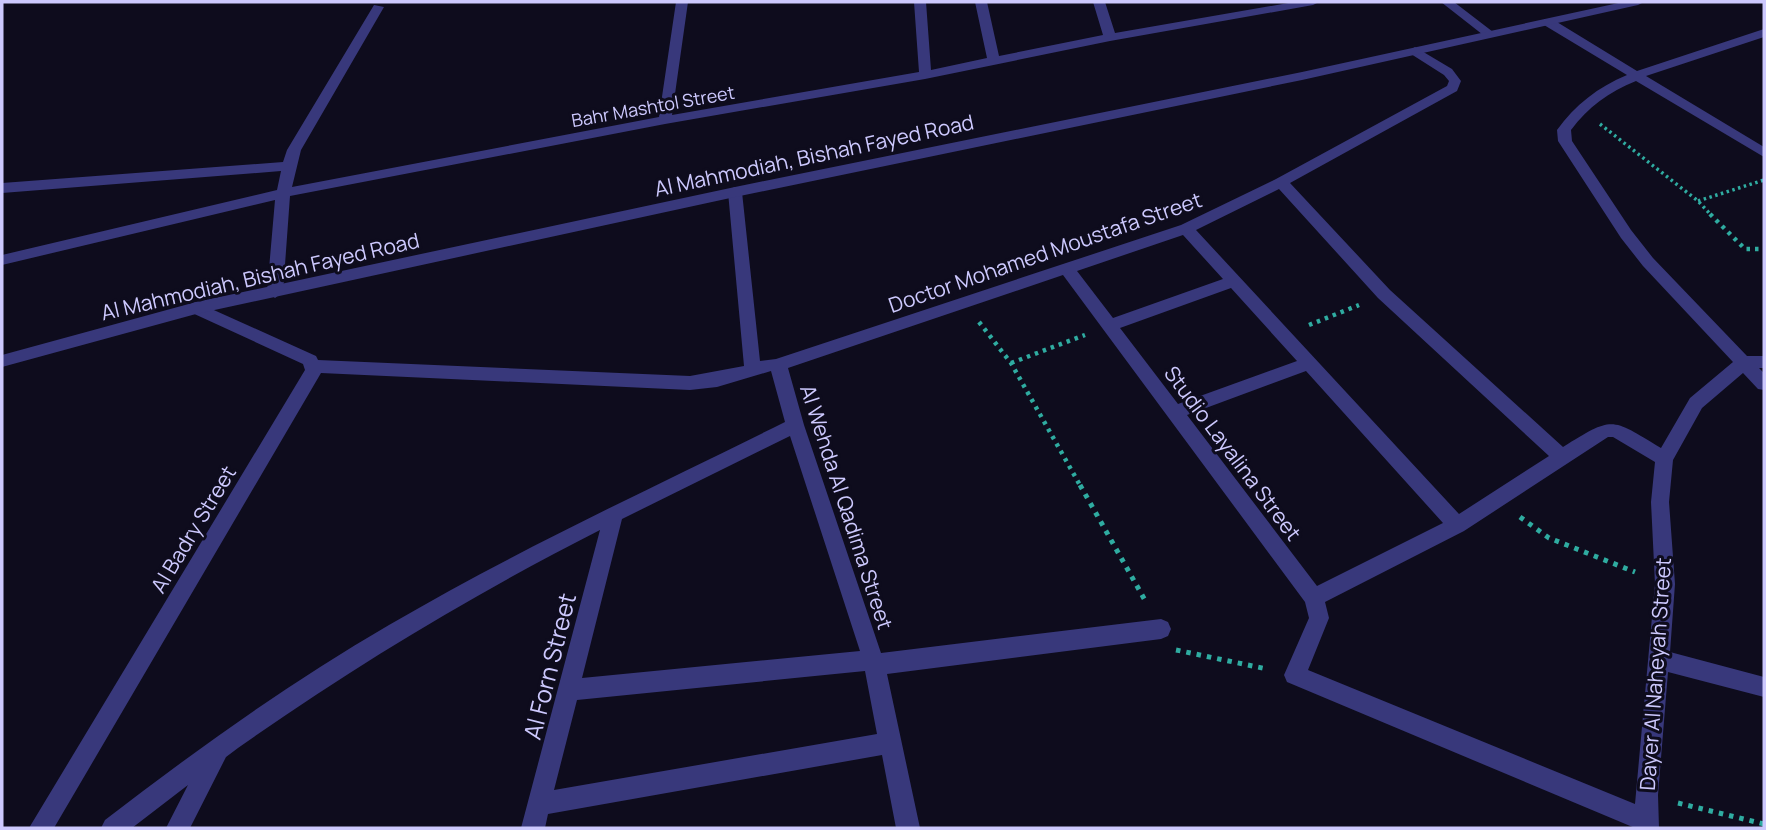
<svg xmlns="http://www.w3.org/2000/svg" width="1766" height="830" font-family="Manrope,sans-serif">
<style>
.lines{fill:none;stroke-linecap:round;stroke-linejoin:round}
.path-far2{stroke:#2faca1;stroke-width:3.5;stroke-dasharray:2.5 3.5;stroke-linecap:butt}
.path-far1{stroke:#2faca1;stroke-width:4.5;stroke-dasharray:3.5 5;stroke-linecap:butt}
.path{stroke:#2faca1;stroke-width:5;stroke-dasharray:4.5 6;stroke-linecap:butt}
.minor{fill:#38387b;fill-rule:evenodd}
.tertiary{fill:#38387b;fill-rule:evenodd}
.labels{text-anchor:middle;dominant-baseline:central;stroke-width:6;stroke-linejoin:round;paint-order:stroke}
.far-street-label{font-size:18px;fill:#cdc9fe;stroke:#0e0c1d}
.street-label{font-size:21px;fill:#cdc9fe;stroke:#0e0c1d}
.near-street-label{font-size:24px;fill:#cdc9fe;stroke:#0e0c1d}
</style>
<rect width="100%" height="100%" fill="#0e0c1d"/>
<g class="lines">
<path class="path-far2" d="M1600,124L1698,201L1712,216
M1698,201L1764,180"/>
<path class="path-far1" d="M1710,214L1745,249H1764
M979,322L1011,363L1081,487
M1309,325L1359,305
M1011,363L1085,335"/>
<path class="path" d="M1080,485L1146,602
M1520,517L1549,538L1635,572
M1176,650L1267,669
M1678,803L1764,824"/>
<path class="minor" d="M676,2H688L672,115L919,72L914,2H926L931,70L987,58L975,2H987L999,56L1103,35L1093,2H1105L1115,33L1294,2H1319L1313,5L1110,41L925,79L665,124L290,196L283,292L275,298L267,292L275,200L2,265V255L277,190L281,171L2,193V183L283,162L287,150L374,5L384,7L301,150L292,187L659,117Z
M1441,2H1454L1497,35L1487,38Z
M1544,19H1552L1637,71L1764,29V37L1646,76L1764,147V157L1636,81C1609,92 1588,107 1571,130L1572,141L1631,230L1653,258L1747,356H1764V368H1759L1764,373V390L1758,389L1743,373L1702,408L1673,460L1669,502L1675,584L1670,652L1764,677V697L1668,672L1658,795L1659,828H1635L1287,682L1284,675L1309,618L1305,602L1063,275L788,368L804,425L881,653L1161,619L1168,622L1171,629L1168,636L1161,639L887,674L920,828H896L882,755L548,814L545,828H521L600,530C474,594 354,666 238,748L226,757L190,828H166L188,785L132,828H101L105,820C196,750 289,683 389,625C517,550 652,488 785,422L771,371L717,387L690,390L321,373L54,828H29L305,370L303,364L190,312L188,308L190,304L196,302L316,356L318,360L690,376L744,366L728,192L730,189L735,187L742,192L760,361L776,359L1181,225L1276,179L1447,86L1449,81L1444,75L1411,54L1409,51L1415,47L1452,69L1461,81L1457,91L1290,183L1390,290L1563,447C1614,415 1611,418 1661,448L1690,398L1733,362L1643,266L1621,238L1558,141L1557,130C1575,105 1598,87 1627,75L1544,25ZM1279,189L1378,298L1549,456L1459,514L1196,230ZM1183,235L1223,279L1113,318L1077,271ZM1231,288L1297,361L1178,404L1120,328ZM1306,371L1443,523L1317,586L1187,415ZM790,436L860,651L582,678L622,519ZM1608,437H1613L1655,462L1651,502L1655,584L1635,804L1308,670L1329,618L1325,602L1464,531ZM865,671L877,734L554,790L577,700Z"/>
<path class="tertiary" d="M1623,2H1644L1638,5L1302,80L735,197L196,314L2,367V355L196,302L735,187L1302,72Z"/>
</g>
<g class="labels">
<g class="far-street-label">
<text transform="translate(653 106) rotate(-10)">Bahr Mashtol Street</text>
</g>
<g class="street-label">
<text transform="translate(814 155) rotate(-12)">Al Mahmodiah, Bishah Fayed Road</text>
<text transform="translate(1045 252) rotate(-19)">Doctor Mohamed Moustafa Street</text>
<text transform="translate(260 276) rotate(-13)">Al Mahmodiah, Bishah Fayed Road</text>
<text transform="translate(1233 453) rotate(53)">Studio Layalina Street</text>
<text transform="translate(847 507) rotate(72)">Al Wehda Al Qadima Street</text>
<text transform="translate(193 529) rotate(-59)">Al Badry Street</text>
<text transform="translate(1655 674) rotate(-86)">Dayer Al Naheyah Street</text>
</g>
<g class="near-street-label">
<text transform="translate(549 666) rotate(-76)">Al Forn Street</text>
</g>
</g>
<rect width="1766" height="830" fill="none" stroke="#cdc9fe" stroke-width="7"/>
</svg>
